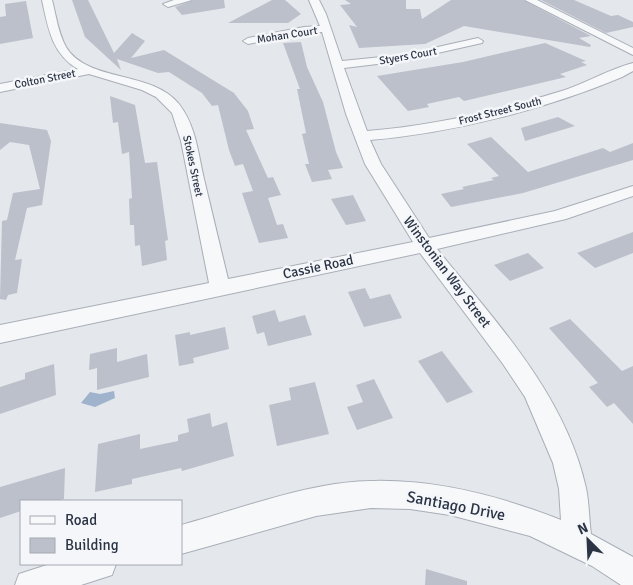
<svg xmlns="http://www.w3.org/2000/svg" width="633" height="585" font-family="Signika,sans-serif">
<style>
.water{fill:#9fb4cc}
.building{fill:#bbc0ca}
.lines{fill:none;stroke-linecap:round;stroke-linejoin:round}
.street-casing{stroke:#a9aeb7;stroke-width:2}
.street{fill:#f7f8fa;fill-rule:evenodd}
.labels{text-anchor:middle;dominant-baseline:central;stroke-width:5;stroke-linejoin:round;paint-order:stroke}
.far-street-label{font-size:11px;fill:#2b3445;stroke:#f4f6f9}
.street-label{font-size:14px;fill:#2b3445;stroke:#f4f6f9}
.near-street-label{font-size:16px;fill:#2b3445;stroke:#f4f6f9}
</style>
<rect width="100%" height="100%" fill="#e4e7ec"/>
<path class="water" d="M114,391L115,398L95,407L81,403L90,392L100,394Z"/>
<path class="building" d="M72,0H88L114,53L132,33L145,41L131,58L164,50L234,93L248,111L254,129L246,130L268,178L273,177L281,195L268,198L277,225L283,224L288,238L259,243L242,193L253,191L243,164L235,166L229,150L218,105L212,106L202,93L169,72L158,73L117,59L121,70L85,37Z
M194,0H224L225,8L182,15L175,7Z
M272,0H285L301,14L288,23H228Z
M345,0H406V9H420L422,19L451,0H523L591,36L579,38L591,45L590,47L464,26L425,44L359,48L349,25L357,27L340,5L351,4Z
M541,0H574L611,16L618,15L633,22V27L606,33Z
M26,1L33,38L0,44V17L6,16L5,4Z
M301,42L307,67L323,102L336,152L343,168L328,170L332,179L312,182L305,164H309L302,134L306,133L297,89H300L283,43Z
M545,43L586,61L581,62L587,65L560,74L566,77L464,101L459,97L427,104L429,107L408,111L377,76L463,62Z
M110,96L135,105L145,163L157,162L168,240L165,241L167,260L142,266L140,245L135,246L134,225H130L129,199L132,198L129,152L122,154L118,122L113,123Z
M558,117L575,126L525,141L521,128Z
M0,123L47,130L51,141L42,205L27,208L15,260L22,259L17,293L8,295L6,300L0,299L2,221L7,220L13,193L40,189L29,145L10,142L0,150Z
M491,137L528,172L603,148L610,152L633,143V160L523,193L451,207L441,194L464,189L462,187L494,180L491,178L499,176L467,144Z
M353,195L366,221L346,225L331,199Z
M633,232V253L595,268L577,253Z
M528,253L544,268L510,281L494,265Z
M365,288L370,299L390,294L402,318L364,327L348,292Z
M275,310L279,322L305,315L312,335L268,346L264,332L257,334L252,316Z
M570,319L622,371L633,366V424L614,403L607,407L589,387L598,383L549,328Z
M225,327L229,349L193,358L194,363L179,366L175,335L190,332V335Z
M117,348V362L147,354L149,377L97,390V368L89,370L90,354Z
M442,351L473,392L447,403L418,361Z
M54,364L56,395L0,414V387L25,379V373Z
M374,379L393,418L357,430L347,407L363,402L356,385Z
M315,382L329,434L277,446L269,405L291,400L289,388Z
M210,413L212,427L227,422L234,456L182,471L181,468L132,479V484L95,492L98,444L140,434V449L178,441V435L189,432L187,419Z
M65,468L64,499L57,501H21V511L0,518V487Z
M426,569L467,581V585H425Z"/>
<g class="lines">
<defs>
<path id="street" d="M42,0H52C56,15 58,33 66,47C88,83 152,70 179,104C196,126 198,153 204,179C212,213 220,246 228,279L413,242L365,164L346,114L322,32L304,33L248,44L243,41L248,38L304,27L320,26L309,0H319L326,14L342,61L402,55L478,38L483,41L482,43L402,61L344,68L367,131C434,126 501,110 565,90C588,82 610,69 633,63V71L622,77C546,109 453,133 370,140L381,164L429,238L555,211L633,186V196L566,219L437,249C495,321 565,394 586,488C589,502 589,519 591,534L633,557V585H621L592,566L530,536L450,515L410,509L371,508L316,516L181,554V525C232,511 283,492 335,484C413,473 490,492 561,520L559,489L553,463L525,397L503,364L420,253L0,343V325L209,283L181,141L172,113L156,97L142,90L89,74L0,92V84L78,69C52,54 48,28 42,0Z
M174,0H192L168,7L163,4Z
M525,0H537L633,48V55Z
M50,564H116L112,575L81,585H15L19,574Z"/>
</defs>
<use href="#street" class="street-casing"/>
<use href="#street" class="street"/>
</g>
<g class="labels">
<g class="far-street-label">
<text transform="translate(287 35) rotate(-9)">Mohan Court</text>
<text transform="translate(408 56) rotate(-10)">Styers Court</text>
<text transform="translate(45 79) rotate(-11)">Colton Street</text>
<text transform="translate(500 111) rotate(-14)">Frost Street South</text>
<text transform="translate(193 166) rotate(78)">Stokes Street</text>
</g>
<g class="street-label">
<text transform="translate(318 267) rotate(-12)">Cassie Road</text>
<text transform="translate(447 272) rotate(53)">Winstonian Way Street</text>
</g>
<g class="near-street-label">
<text transform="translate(456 506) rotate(11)">Santiago Drive</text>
</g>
</g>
<rect x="20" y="500" width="162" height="65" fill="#f4f6f9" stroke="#a4a8b1"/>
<rect x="30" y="516" width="25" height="8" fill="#f7f8fa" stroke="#a4a8b1"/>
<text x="65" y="525" font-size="15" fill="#2b3445">Road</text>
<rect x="30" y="538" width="25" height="15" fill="#bbc0ca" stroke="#a4a8b1"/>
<text x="65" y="550" font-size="15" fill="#2b3445">Building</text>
<g transform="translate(588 540) rotate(336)" stroke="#f4f6f9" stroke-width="4" paint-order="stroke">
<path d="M0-4L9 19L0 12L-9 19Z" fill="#2b3445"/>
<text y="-8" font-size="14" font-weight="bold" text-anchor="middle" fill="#2b3445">N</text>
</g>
</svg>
